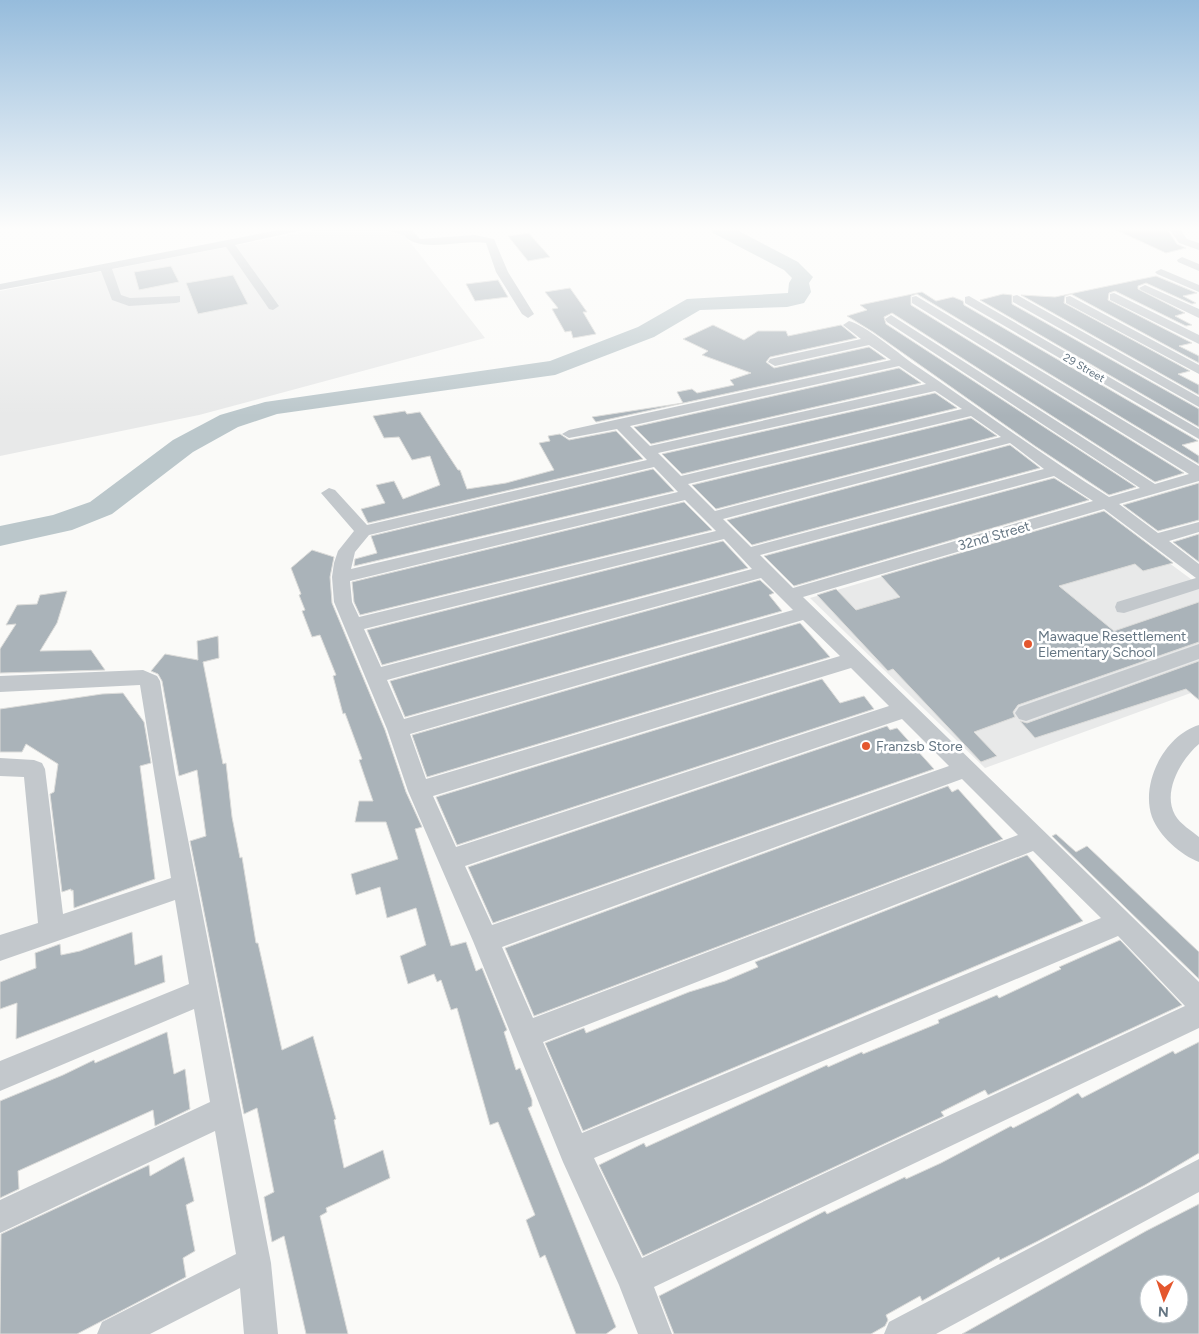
<svg xmlns="http://www.w3.org/2000/svg" width="1199" height="1334" font-family="Figtree,sans-serif">
<style>
.built{fill:#e8e9e9}
.lines{fill:none;stroke-linecap:round;stroke-linejoin:round}
.river{fill:#bbc7cb;fill-rule:evenodd}
.building{fill:#aab3b9;stroke:#dcdcda;fill-rule:evenodd}
.minor{fill:#c3c8cc;fill-rule:evenodd}
.poi-dot{fill:#e4572e;stroke:#fff;stroke-width:2}
.labels{text-anchor:middle;dominant-baseline:central;stroke-width:5;stroke-linejoin:round;paint-order:stroke}
.far-street-label{font-size:11px;fill:#657683;stroke:#fff}
.street-label{font-size:14px;fill:#657683;stroke:#fff}
.poi-label{font-size:14px;fill:#657683;stroke:#fff;text-anchor:start}
</style>
<rect width="100%" height="100%" fill="#fafaf8"/>
<path class="built" d="M320,229H400L485,338L199,415L0,456V291Z
M1100,512L1199,585V690L985,768L810,598Z"/>
<g class="lines">
<path class="river" d="M711,229H735L798,262L813,277L809,283L811,292L804,303L787,307L700,310L654,337L555,375L277,414L238,427L193,452L112,514L72,530L0,546V526L53,515L90,502L173,440L220,415L265,402L550,361L638,327L687,299L788,293L789,283L792,278L784,270L713,233Z"/>
</g>
<path class="building" d="M1114,229H1167L1177,244L1186,248L1166,253Z
M529,233L533,238L550,257L528,261L508,236Z
M171,266L179,282L139,290L134,272Z
M233,275L248,304L198,314L186,283Z
M1156,276L1197,293L1183,296L1196,303L1192,304L1146,283L1138,286V289L1185,313L1175,316L1192,325L1186,326L1115,291L1109,293L1108,300L1192,343L1179,346L1199,356V363L1071,294L1065,296L1064,303L1190,371L1178,374L1199,385V395L1021,295L1055,297Z
M498,280L508,297L475,301L466,284Z
M570,288L587,312H583L596,334L573,338L571,331L565,332L552,309L558,308L545,292Z
M922,292L936,301L953,297L963,301L964,305L1198,441L1182,445L1199,456V464L917,294L911,296V305L1184,473L1155,482L892,313L884,317L886,324L1136,487L1109,495L1035,446L873,332L847,316L867,310L860,305Z
M1003,294L1012,295V304L1199,409V427L980,300Z
M713,325L744,340L758,331H786L788,336L841,325L857,338L770,357L766,362L774,368L869,347L886,359L596,422L592,417L683,403L677,392L692,389L697,393L734,385L730,380L751,373L702,355L708,351L683,339Z
M899,368L921,383L651,444L634,427Z
M935,393L957,408L682,474L662,454Z
M405,411L407,414L420,412L458,470H460L467,489L506,483L554,470L539,443L550,441L548,436L560,434L569,440L616,431L643,459L368,523L361,509L385,503L376,485L394,481L403,499L440,485L430,456L412,460L399,437L384,438L373,416Z
M971,418L997,436L716,509L692,485Z
M1010,445L1040,468L752,545L727,520Z
M653,469L674,491L354,566L355,559L377,553L371,536Z
M1054,478L1089,500L794,586L764,556Z
M1199,483V520L1158,531L1123,505Z
M684,502L712,530L360,615L354,602L352,582Z
M1104,511L1173,563L1143,571L1135,564L1059,586L1114,631L1199,602V642L1018,705L1013,712L1015,717L974,732L997,756L981,762L893,669L888,671L817,595L836,589L856,610L900,597L881,576Z
M1199,534V562L1173,542Z
M723,541L748,568L382,665L367,630Z
M312,550L334,557L330,577L332,603L385,730L406,792L422,827L415,829L451,946L466,942L476,971L482,968L507,1030L504,1032L516,1070L520,1068L532,1100V1106L528,1108L616,1327L606,1334H576L545,1255L540,1258L526,1220L535,1215L498,1122L490,1125L457,1008L451,1010L441,980L437,982L434,974L408,984L400,956L426,945L416,908L387,918L380,887L356,895L351,874L398,859L386,822H355L359,801H373L359,760L362,759L345,713L343,714L333,676L336,675L320,635L312,637L302,611L305,610L299,595L301,594L291,568Z
M760,580L774,593L769,595L782,611L405,717L390,681Z
M67,591L57,623L40,651L91,650L105,670L0,673V649L16,624L6,625L17,605L37,604L40,595Z
M800,623L830,657L427,777L412,735Z
M218,636L219,658L203,662L223,764L226,763L232,817L240,858L242,857L256,943H258L282,1050L313,1036L336,1119L334,1120L344,1168L383,1150L390,1178L326,1208L327,1212L320,1216L348,1334H306L284,1236L272,1242L264,1197L274,1192L257,1108L244,1114L190,841L206,836L197,770L179,776L162,681L158,674L151,671L165,654L198,660L197,641Z
M1199,661V700L1186,689L1035,738L1020,721L1027,723Z
M822,679L840,703L864,696L874,709L457,845L436,797Z
M123,693L144,722L151,763L140,766L155,879L74,908L73,890L71,891V889L62,892L50,794L54,792L58,764L26,744L22,752H0V709L102,694Z
M887,726L890,730L897,728L934,769L493,923L468,867Z
M948,786L952,792L958,789L1003,839L534,1016L505,948Z
M1056,834L1076,852L1087,846L1199,952V979L1052,836Z
M1027,855L1083,921L583,1131L545,1043L584,1028L586,1033L689,992L725,981L758,967L755,962Z
M132,932L135,965L162,955L165,982L16,1039L17,1003L0,1009V982L36,968L35,953L60,944L61,955L80,951Z
M1120,940L1182,1005L988,1095L985,1090L941,1112L944,1116L643,1256L599,1165L644,1143L646,1147L827,1065L828,1067L862,1052L863,1054L939,1023L938,1020L997,995L999,998L1061,969L1059,967Z
M167,1032L174,1074L185,1069L190,1109L155,1126L153,1110L18,1171L19,1189L0,1198V1101L63,1075L94,1060L95,1063Z
M1199,1042V1153L1145,1185L1038,1241L1000,1260L999,1257L922,1301L920,1296L886,1315L888,1320L885,1326L871,1334H674L659,1296L825,1211L827,1214L905,1177L906,1179L941,1163L1011,1126L1013,1128L1050,1109L1078,1093L1082,1098L1173,1051L1175,1054Z
M184,1157L194,1201L186,1205L195,1251L183,1258L186,1277L77,1334H0L1,1234L149,1165L150,1176Z
M1199,1204V1334H962L1146,1231ZM1149,1284H1179V1314H1149Z"/>
<g class="lines">
<path class="minor" d="M284,229H308L235,245L279,306L273,310L269,309L226,247L112,269L121,295L130,298L180,296V302L176,303L129,306L112,300L101,271L0,290V284Z
M380,229H411L420,239L475,235L494,239L508,272L534,314L528,318L522,314L496,272L486,243C464,239 417,254 404,235Z
M1169,229H1180L1187,239L1199,243V250L1179,243Z
M1182,257L1199,264V271L1178,262L1177,260Z
M1161,269L1199,285V292L1157,274L1155,272Z
M1145,285L1199,309V318L1141,290L1139,288Z
M1114,293L1199,335V344L1110,300V294Z
M1017,295L1199,397V407L1013,302V296Z
M916,296L1199,466V481L1119,504L1158,533L1199,522V532L1169,541L1199,564V589L1124,613L1117,612L1115,607L1117,602L1196,578L1104,509L803,597L1199,982V1028L654,1287L672,1334H638L619,1285L563,1162L473,941L408,791L387,729L334,602L332,577L334,563L338,551L354,531L321,493L329,488L335,490L367,525L647,460L617,429L569,438L562,434L569,430L891,360L869,345L775,366L768,362L770,359L861,339L843,325L849,321C865,325 897,352 912,363C978,407 1041,455 1109,497L1140,488L887,322L885,319L891,315L1155,484L1189,474L912,303V297ZM899,366L926,384L650,446L630,426ZM935,391L962,409L681,476L658,453ZM971,416L1001,437L715,511L688,484ZM1010,443L1044,469L751,547L723,519ZM654,467L678,492L351,569L355,552L369,535ZM1054,476L1093,501L793,588L760,555ZM685,500L716,531L359,617L352,602L350,581ZM724,539L752,569L381,667L364,629ZM761,578L793,610L404,719L387,680ZM803,620L840,656L426,779L410,734ZM851,668L889,706L456,847L433,796ZM902,719L949,766L492,925L465,866ZM962,779L1018,835L533,1018L502,947ZM1033,851L1101,918L582,1133L543,1042ZM1118,936L1185,1006L642,1258L594,1158Z
M969,296L1199,429V439L965,303V297Z
M1070,296L1199,365V374L1066,303V297Z
M1199,644V659L1026,721L1019,719L1015,713L1019,707Z
M143,670L157,676L160,681L175,773L271,1263L278,1334H244L240,1288L150,1334H97L102,1322L236,1254L215,1131L0,1233V1200L210,1102L194,1009L0,1091V1061L189,984L175,900L0,961V935L38,923L24,777L0,776V758L34,760L42,763L45,769L63,914L171,878L140,685L0,692V676Z
M1199,725V744C1181,759 1162,792 1175,815C1180,824 1192,831 1199,837V862C1181,855 1159,836 1152,817C1140,783 1165,735 1199,725Z
M1199,1159V1192L936,1334H884L889,1322Z"/>
</g>
<linearGradient id="sky" x2="0" y2="1"><stop stop-color="#96bcdc"/><stop offset="0.55" stop-color="#fdfdfc"/><stop offset="1" stop-color="#fdfdfc" stop-opacity="0"/></linearGradient>
<rect width="1199" height="416" fill="url(#sky)"/>
<g class="poi-dot">
<circle cx="1028" cy="644" r="5"/>
<circle cx="866" cy="746" r="5"/>
</g>
<g class="labels">
<g class="far-street-label">
<text transform="translate(1084 368) rotate(30)">29 Street</text>
</g>
<g class="street-label">
<text transform="translate(994 536) rotate(-16)">32nd Street</text>
</g>
<g class="poi-label">
<text x="1038" y="636">Mawaque Resettlement<tspan x="1038" dy="16">Elementary School</tspan></text>
<text x="876" y="746">Franzsb Store</text>
</g>
</g>
<g transform="translate(1164 1299) rotate(183)"><circle r="24" fill="#ffffff" stroke="#c1c8cd"/>
<path d="M0-4L9 19L0 12L-9 19Z" fill="#e4572e"/>
<text y="-8" font-size="14" font-weight="bold" text-anchor="middle" fill="#657683">N</text>
</g>
</svg>
